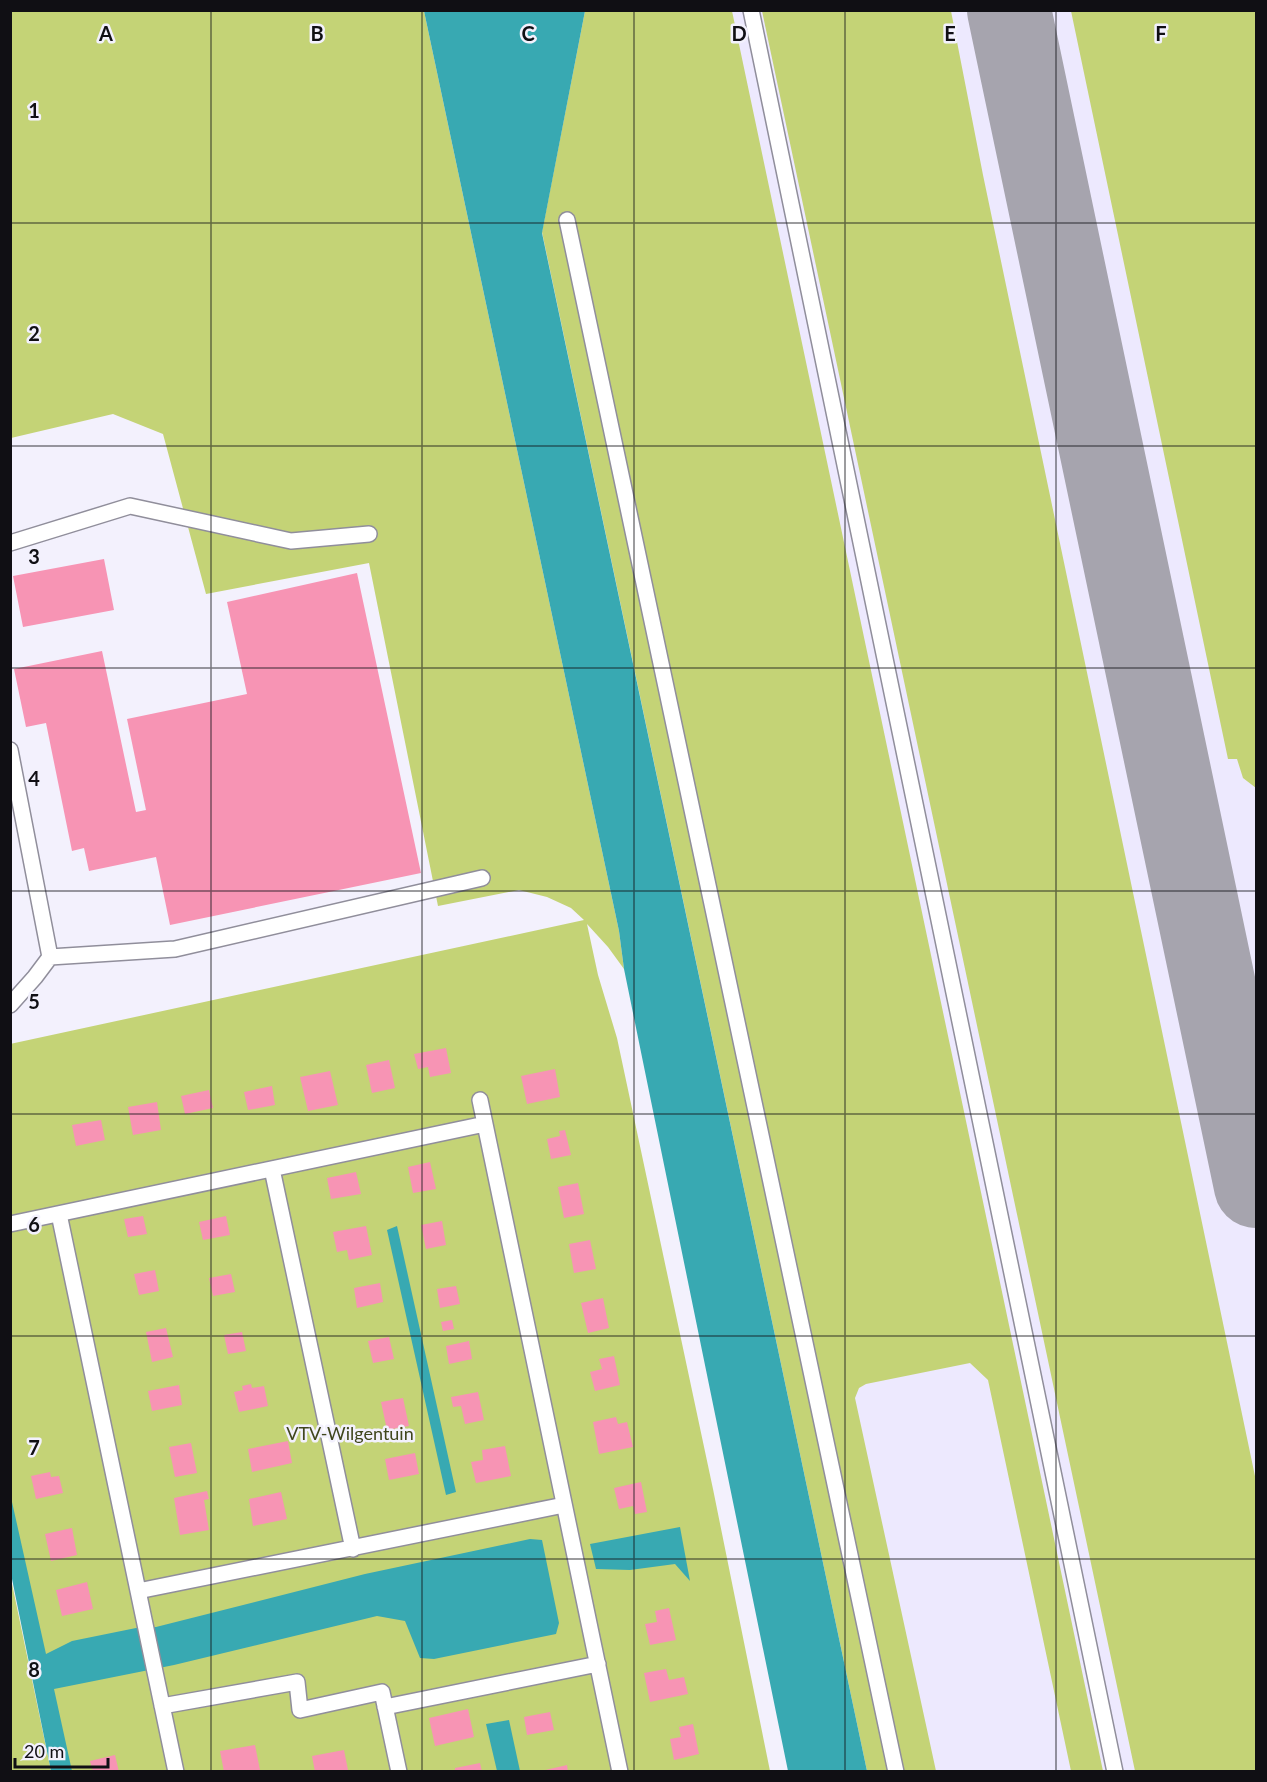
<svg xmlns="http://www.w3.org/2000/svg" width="1267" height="1782" font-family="Lato,sans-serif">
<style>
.built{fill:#ede9fe}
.green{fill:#c4d376}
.water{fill:#38a9b2}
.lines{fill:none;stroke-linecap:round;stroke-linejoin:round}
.taxiway{stroke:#a6a4ae;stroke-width:84}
.building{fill:#f794b4}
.service-casing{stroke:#908e9b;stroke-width:18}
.service{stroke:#fff;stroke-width:15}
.grid{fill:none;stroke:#100f14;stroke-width:1.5;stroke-opacity:0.55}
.labels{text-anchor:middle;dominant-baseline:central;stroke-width:5;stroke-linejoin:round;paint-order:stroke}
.park-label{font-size:18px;fill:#40461d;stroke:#f3f1fd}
.grid-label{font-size:20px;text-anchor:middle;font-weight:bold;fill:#100f14;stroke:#f3f1fd;stroke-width:5;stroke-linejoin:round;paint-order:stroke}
</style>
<rect width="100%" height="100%" fill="#f3f1fd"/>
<path class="built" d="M610,11H1256V1771H879Z"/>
<path class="green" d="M11,11H424L619,931L624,969L608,947L587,924L598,975L617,1038L713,1489L770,1771H58L11,1548L10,1044L584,920L571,908L547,897L519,890L438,906L369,563L206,594L163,434L113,414L11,438Z
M585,11H732L1103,1771H1071L988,1380L970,1363L866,1384L859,1388L855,1398L936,1771H867L542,232Z
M762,11H951L983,175L1256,1481V1771H1135Z
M1071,11H1256V788L1243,778L1237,759H1228Z
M10,1574L51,1771H12L11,1766Z"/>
<path class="water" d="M424,11H585L542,233L867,1771H788L624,969L619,931Z
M397,1226L456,1492L446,1495L387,1230Z
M10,1493L46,1654L72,1641L136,1628L156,1627L365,1574L530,1539L542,1540L559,1623L556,1634L434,1659L420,1658L405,1621L377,1616L174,1665L54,1689L72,1771H51L11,1574Z
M680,1527L690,1581L675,1564L630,1570L596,1569L590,1544Z
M509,1720L520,1771H497L486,1724Z"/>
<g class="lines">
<path class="taxiway" d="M1009,10L1256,1186"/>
</g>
<path class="building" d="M104,559L114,610L23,627L13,576Z
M357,573L421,873L170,925L156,857L89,871L84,848L72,851L46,723L26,727L14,669L102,651L136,812L146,810L127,719L247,694L227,602Z
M446,1048L451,1073L430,1077L428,1067L418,1069L414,1054Z
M389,1060L395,1088L372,1093L366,1065Z
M555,1069L560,1097L527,1104L521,1076Z
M330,1071L338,1105L308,1111L300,1077Z
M272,1086L275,1105L248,1110L244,1092Z
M209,1090L213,1108L185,1114L181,1096Z
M157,1102L161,1130L133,1135L128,1107Z
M101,1120L105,1140L76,1146L72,1125Z
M565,1130L571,1155L551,1159L547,1139L560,1136L559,1131Z
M430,1162L436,1189L413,1193L408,1167Z
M356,1172L361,1194L331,1199L327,1178Z
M578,1183L584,1214L564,1218L558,1187Z
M143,1216L147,1234L128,1237L124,1219Z
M226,1216L230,1235L203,1240L199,1222Z
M442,1221L446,1245L426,1249L421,1225Z
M366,1226L372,1255L349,1260L347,1250L337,1252L333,1232Z
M590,1240L596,1269L574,1273L569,1244Z
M155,1270L159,1291L139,1295L134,1274Z
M231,1274L235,1292L213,1296L209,1278Z
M380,1283L383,1302L357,1308L354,1288Z
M456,1286L460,1304L440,1308L437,1289Z
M603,1298L609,1328L588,1333L581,1303Z
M452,1320L454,1329L443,1331L441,1322Z
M166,1328L173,1357L152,1362L146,1332Z
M242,1332L246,1351L228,1354L224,1335Z
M389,1337L394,1359L373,1363L368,1341Z
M469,1341L472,1359L449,1364L446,1346Z
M614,1356L620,1385L595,1391L590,1372L602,1369L599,1359Z
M251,1384L252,1388L264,1386L268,1406L239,1412L234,1392L243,1390L242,1386Z
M179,1385L182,1405L152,1411L148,1391Z
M478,1392L484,1420L465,1424L461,1406L453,1407L451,1397Z
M403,1398L409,1426L387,1430L381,1402Z
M616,1417L618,1424L627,1422L633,1447L599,1454L593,1422Z
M288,1441L292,1463L252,1472L248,1449Z
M191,1443L197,1473L175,1477L169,1447Z
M505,1446L511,1476L476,1483L471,1462L483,1460L482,1450Z
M415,1453L419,1474L389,1480L385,1459Z
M50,1472L51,1477L59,1476L63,1493L36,1499L31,1476Z
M641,1482L647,1512L635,1514L633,1506L619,1509L614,1488Z
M207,1491L209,1499L204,1500L209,1530L180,1535L174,1498Z
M281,1492L287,1519L253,1526L249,1499Z
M72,1528L77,1555L51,1561L45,1534Z
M87,1582L93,1609L62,1616L56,1590Z
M669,1608L676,1640L650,1645L645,1624L657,1622L655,1611Z
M666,1669L669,1680L684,1677L688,1694L650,1702L644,1673Z
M468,1709L474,1737L435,1746L429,1718Z
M550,1712L554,1730L527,1735L524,1717Z
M693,1724L699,1754L674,1760L670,1739L681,1737L679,1727Z
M255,1745L260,1770L224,1772L220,1751Z
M344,1750L348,1770L315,1772L312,1756Z
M115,1755L119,1772H93L90,1761Z
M480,1763L482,1772H455V1768Z
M567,1765L568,1772H541V1771Z"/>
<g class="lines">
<defs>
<path id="service" d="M751,10L1115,1772
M567,220L896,1772
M10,543L130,506L291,541L369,534
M10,750L50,957L35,977L10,1005
M50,957L175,949L482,878
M480,1100L620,1772
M272,1169L353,1549
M59,1214L176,1772
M10,1224L485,1124
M138,1591L564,1505
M162,1706L297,1682L300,1710L382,1692L399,1772
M385,1707L598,1664"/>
</defs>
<use href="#service" class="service-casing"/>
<use href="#service" class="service"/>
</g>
<path class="grid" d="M211,10V1772M422,10V1772M634,10V1772M845,10V1772M1056,10V1772M10,223H1256M10,446H1256M10,668H1256M10,891H1256M10,1114H1256M10,1336H1256M10,1559H1256"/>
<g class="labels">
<g class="park-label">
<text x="350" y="1433">VTV-Wilgentuin</text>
</g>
</g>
<g class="grid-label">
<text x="106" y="41">A</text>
<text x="317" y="41">B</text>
<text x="528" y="41">C</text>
<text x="739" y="41">D</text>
<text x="950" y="41">E</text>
<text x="1161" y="41">F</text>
<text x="34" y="118">1</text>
<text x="34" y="341">2</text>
<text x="34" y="564">3</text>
<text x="34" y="786">4</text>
<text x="34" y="1009">5</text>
<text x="34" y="1232">6</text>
<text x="34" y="1455">7</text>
<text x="34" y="1677">8</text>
</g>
<rect width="1267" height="1782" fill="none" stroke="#100f14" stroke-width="24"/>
<path d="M15 1758v9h93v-9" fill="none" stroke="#100f14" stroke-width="3"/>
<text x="24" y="1758" font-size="18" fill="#100f14" stroke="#f3f1fd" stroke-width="4.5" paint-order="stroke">20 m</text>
</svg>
